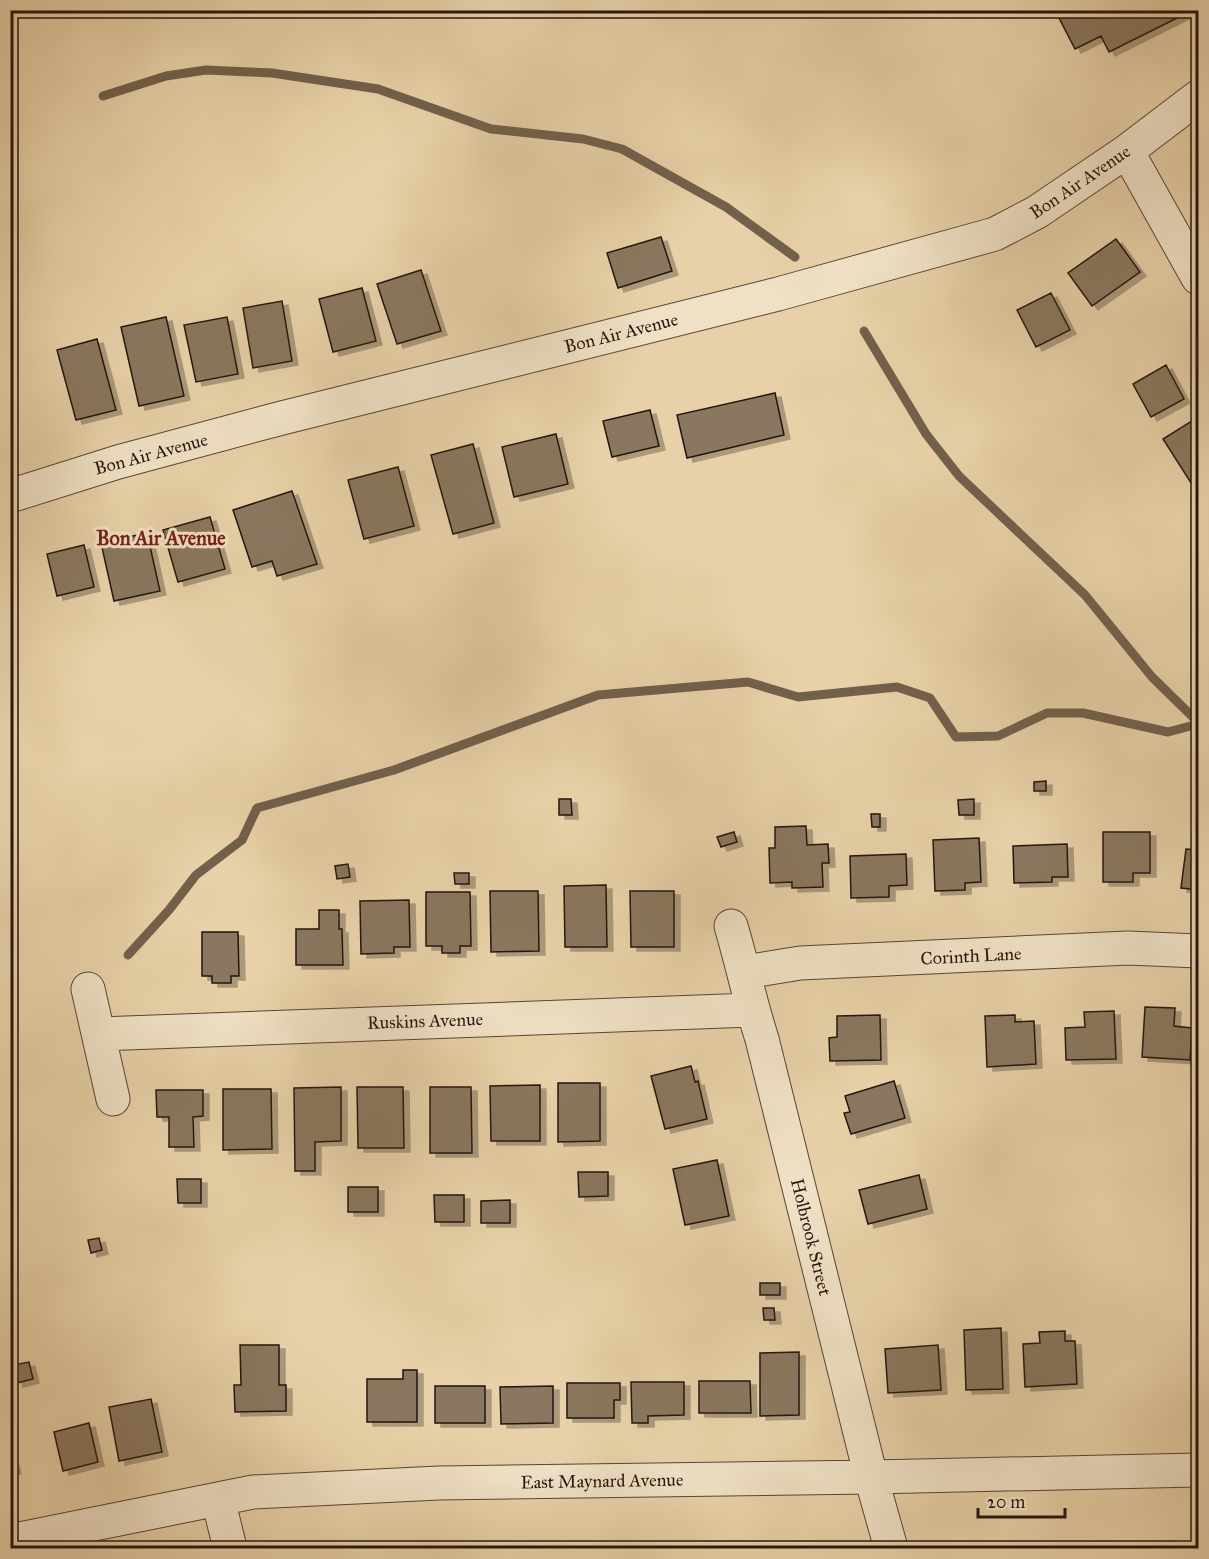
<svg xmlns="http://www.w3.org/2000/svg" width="1209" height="1559" font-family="'IM FELL Great Primer',serif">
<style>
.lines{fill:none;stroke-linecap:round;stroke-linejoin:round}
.stream{stroke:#72604c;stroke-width:9}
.building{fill:#8a775f;stroke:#25160f;stroke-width:1.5;filter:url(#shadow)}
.minor-casing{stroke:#564535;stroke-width:35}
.minor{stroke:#f0e1c6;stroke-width:33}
.labels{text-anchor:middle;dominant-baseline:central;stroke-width:6;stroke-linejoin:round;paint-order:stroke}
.street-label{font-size:18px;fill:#25160f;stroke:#f0e1c6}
.neighbourhood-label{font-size:20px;font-weight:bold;fill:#7a1f14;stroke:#f0e1c6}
</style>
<defs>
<filter id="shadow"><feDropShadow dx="6" dy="4" stdDeviation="0" flood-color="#0004"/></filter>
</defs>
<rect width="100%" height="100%" fill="#e8d1a8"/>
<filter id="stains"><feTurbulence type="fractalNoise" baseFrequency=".00333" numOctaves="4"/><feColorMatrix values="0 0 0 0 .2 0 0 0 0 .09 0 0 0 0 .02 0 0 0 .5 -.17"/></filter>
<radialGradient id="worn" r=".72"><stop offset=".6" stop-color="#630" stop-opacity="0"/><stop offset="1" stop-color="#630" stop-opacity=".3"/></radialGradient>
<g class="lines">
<path class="stream" d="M103,96L166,76L206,70L272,73L378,89L491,129L583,139L622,149L726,207L795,257
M864,331L926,434L959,476L1085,595L1152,677L1198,722
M128,955L169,910L196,875L242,840L257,808L394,770L598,695L748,682L798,697L897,687L930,698L956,737L998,736L1047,713H1083L1168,732L1198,724"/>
</g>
<path class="building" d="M1065,10H1193L1109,52L1101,36L1075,49L1057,14Z
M661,237L672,271L618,288L607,253Z
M1116,239L1140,272L1092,306L1068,273Z
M421,270L441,331L397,344L377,284Z
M362,288L376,341L333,352L319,299Z
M1051,293L1070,330L1036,347L1017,310Z
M282,301L292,361L253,368L243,308Z
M166,317L184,396L139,406L121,327Z
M227,317L238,374L196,382L184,325Z
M97,339L116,410L76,420L57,350Z
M1166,365L1184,399L1151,417L1133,384Z
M775,393L784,435L687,458L677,415Z
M650,410L659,446L612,457L603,421Z
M1198,417V483L1193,486L1163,439Z
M556,434L568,484L514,497L502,447Z
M473,444L494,523L453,534L431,455Z
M398,467L414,526L364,539L348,480Z
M292,491L317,564L277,576L272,561L252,567L233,510Z
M210,517L225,569L178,582L163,530Z
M147,533L160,591L114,601L101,543Z
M84,545L94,587L57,596L47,554Z
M1046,781V791H1034V782Z
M559,799H571L572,815H559Z
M974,799V815H959L958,800Z
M871,814H880V827H872Z
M806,826L807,845L828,844L829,863H822L823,887L792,888V882L770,883L769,848H775V827Z
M734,832L737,842L721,847L717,837Z
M1103,832H1150V873H1133V882H1103Z
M979,838L981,882L965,883V890L935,891L933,840Z
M1067,844L1068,877H1052V882L1014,883L1013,846Z
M1186,849L1198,850V890L1181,888Z
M906,854L907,885L889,886V897L851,898L850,856Z
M348,864L350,877L337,879L335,866Z
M454,873H469V884H455Z
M606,885L607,947H565L564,886Z
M490,891H538L539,951L491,952Z
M630,891H674V947H631Z
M426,892H470L471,946H460V953H442V946H426Z
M409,900L410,947H394V953L361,954L360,901Z
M319,910H339V929H342L343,965H296V929H319Z
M202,932H238L239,976H231V983H212V976H202Z
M1145,1007L1175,1008L1174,1026L1192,1028L1190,1060L1142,1057Z
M1114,1011L1116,1059L1066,1060L1065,1028L1085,1027L1084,1012Z
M880,1015L881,1060L830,1061L829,1038L837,1037V1016Z
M1015,1015V1022L1034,1021L1036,1064L987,1067L985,1016Z
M691,1066L695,1082L698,1081L707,1119L665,1129L651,1076Z
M894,1081L905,1118L851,1134L844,1113L850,1112L845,1096Z
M558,1083H600V1141L558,1142Z
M540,1085V1141H491L490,1086Z
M341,1087V1141L315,1142V1171H295L294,1088Z
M357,1087H403L404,1148H358Z
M430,1087H471L472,1153H430Z
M223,1089H271L272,1149L223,1150Z
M156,1090H203V1116L193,1117L194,1147H169V1117H157Z
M717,1160L729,1216L685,1225L673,1169Z
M578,1172H608V1196L579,1197Z
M919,1175L927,1209L868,1224L859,1190Z
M177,1179H201V1203H178Z
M348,1187H378V1212H348Z
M434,1195H464V1222H435Z
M510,1200V1223H481V1201Z
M99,1238L102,1250L91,1253L88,1240Z
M760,1283H780V1295H760Z
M763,1308H774L775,1320H764Z
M1001,1328L1003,1389L966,1390L964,1330Z
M1065,1331V1341H1075L1077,1384L1025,1387L1023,1344L1040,1343L1039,1332Z
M240,1345H279V1385H286V1411L235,1412L234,1385H241Z
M938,1345L941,1390L888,1393L885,1349Z
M799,1352V1415L760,1416V1353Z
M29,1362L33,1379L17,1383L13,1365Z
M403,1370H417V1422H367V1379H403Z
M699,1381H750L751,1413H699Z
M631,1382H684V1415L648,1416V1423H632Z
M567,1383H620V1400H614V1418H567Z
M435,1386H485V1423H435Z
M553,1386V1423L501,1424L500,1387Z
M151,1399L162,1452L119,1461L109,1407Z
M89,1423L98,1462L63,1471L54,1432Z
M10,1449L15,1470L10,1471Z
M749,1543H772V1547L775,1548H729L749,1547Z
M408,1544H426V1548H408Z"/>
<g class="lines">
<defs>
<path id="minor" d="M1127,151L1198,278
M10,496L118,462L278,419L778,294L995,234L1037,212L1127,151L1198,97
M731,926C742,963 750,1002 762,1039L871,1477L891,1548
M745,972L800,963L1128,948L1198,951
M88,989L113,1099
M99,1034L752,1010
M218,1499L230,1548
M10,1541L253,1492L439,1483L871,1477L1198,1470"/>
</defs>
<use href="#minor" class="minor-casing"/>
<use href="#minor" class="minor"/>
</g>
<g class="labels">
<g class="street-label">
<text transform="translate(1080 182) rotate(-34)">Bon Air Avenue</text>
<text transform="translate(621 333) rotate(-14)">Bon Air Avenue</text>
<text transform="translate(151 454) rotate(-15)">Bon Air Avenue</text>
<text transform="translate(971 956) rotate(-3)">Corinth Lane</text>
<text transform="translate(425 1021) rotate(-2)">Ruskins Avenue</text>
<text transform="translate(811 1237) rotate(76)">Holbrook Street</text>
<text transform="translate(602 1481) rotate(-1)">East Maynard Avenue</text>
</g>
<g class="neighbourhood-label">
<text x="161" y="538">Bon Air Avenue</text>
</g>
</g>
<rect width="1209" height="1559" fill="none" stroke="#e8d1a8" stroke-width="36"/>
<rect x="12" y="12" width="1185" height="1535" fill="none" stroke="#25160f" stroke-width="3"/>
<rect x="18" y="18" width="1173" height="1523" fill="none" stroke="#25160f" stroke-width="1.5"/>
<path d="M978 1508v9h87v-9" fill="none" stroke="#25160f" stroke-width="3"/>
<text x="987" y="1508" font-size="18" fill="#25160f" stroke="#f0e1c6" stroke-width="4.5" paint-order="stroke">20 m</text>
<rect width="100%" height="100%" filter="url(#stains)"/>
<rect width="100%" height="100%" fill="url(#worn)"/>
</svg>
